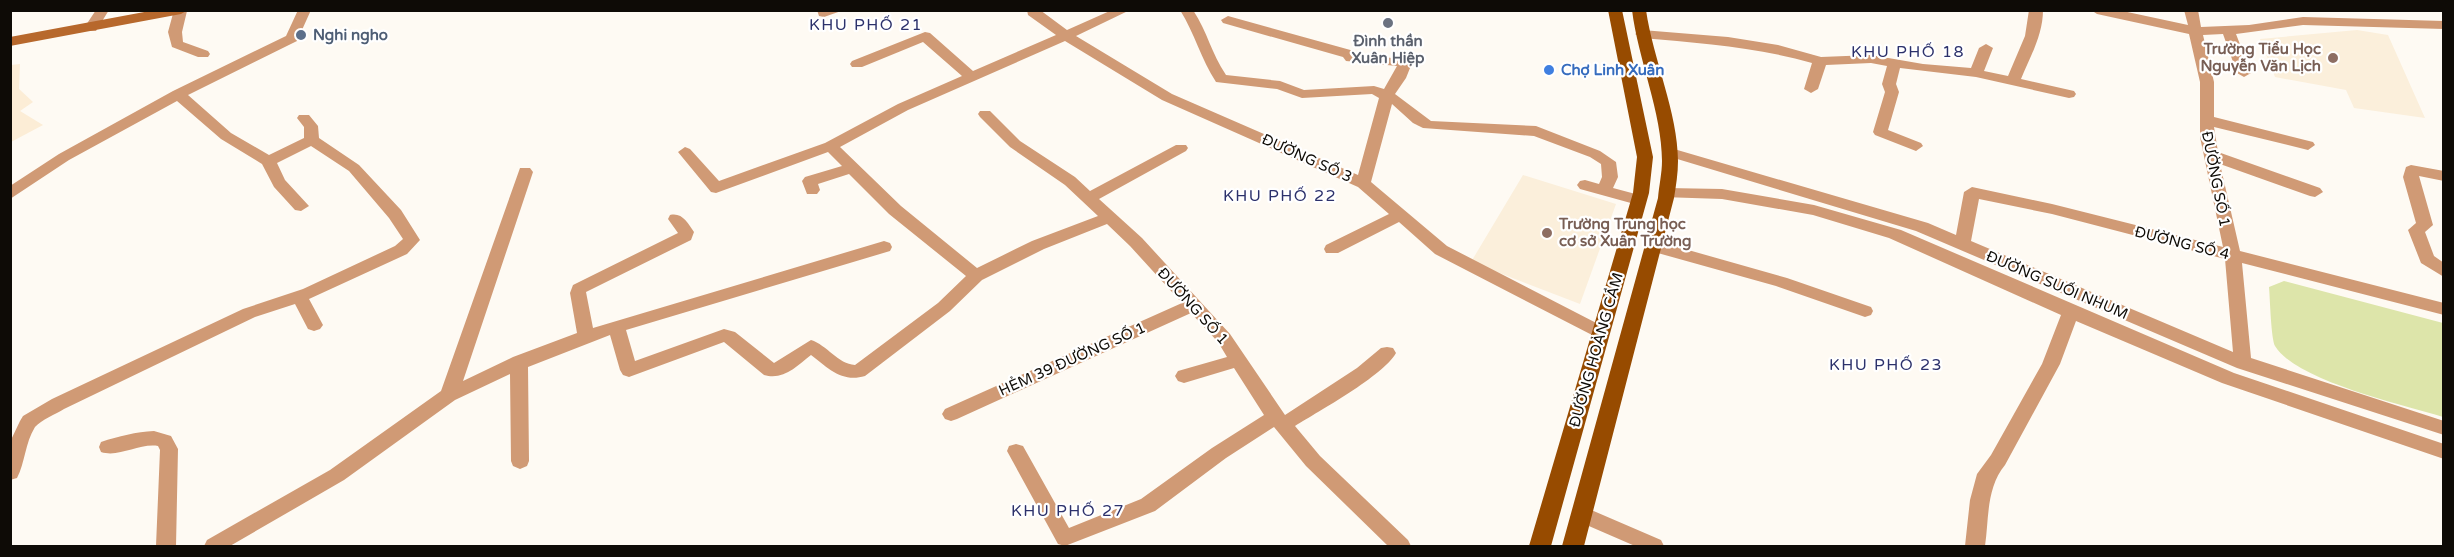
<svg xmlns="http://www.w3.org/2000/svg" width="2454" height="557" font-family="'Varela Round',sans-serif">
<style>
.built{fill:#fcedd6}
.education{fill:#fbefdb}
.green{fill:#dde5aa}
.lines{fill:none;stroke-linecap:round;stroke-linejoin:round}
.street{fill:#d09a75;fill-rule:evenodd}
.secondary{fill:#b7682c;fill-rule:evenodd}
.primary{fill:#974b00;fill-rule:evenodd}
.worship-dot{fill:#6b7280;stroke:#fff;stroke-width:2}
.service-dot{fill:#5c6f8a;stroke:#fff;stroke-width:2}
.education-dot{fill:#8d6e63;stroke:#fff;stroke-width:2}
.shop-dot{fill:#3f7fe0;stroke:#fff;stroke-width:2}
.labels{text-anchor:middle;dominant-baseline:central;stroke-width:4.5;stroke-linejoin:round;paint-order:stroke}
.service-label{font-size:15px;font-weight:bold;fill:#4e5e75;stroke:#fff;text-anchor:start}
.worship-label{font-size:15px;font-weight:bold;fill:#5b616d;stroke:#fff}
.education-label{font-size:15px;font-weight:bold;fill:#785e54;stroke:#fff;text-anchor:end}
.shop-label{font-size:15px;font-weight:bold;fill:#366cbe;stroke:#fff;text-anchor:start}
.street-label{font-size:15px;fill:#0e0b06;stroke:#fff}
.neighbourhood-label{font-size:16px;letter-spacing:1.5px;fill:#2c316b;stroke:#fff}
</style>
<rect width="100%" height="100%" fill="#fefaf3"/>
<path class="built" d="M20,64L19,89L33,102L20,111L43,125L11,142V65Z"/>
<path class="education" d="M2357,30L2388,35L2425,118L2354,108L2346,90L2275,77L2260,39Z
M1523,175L1616,204L1580,304L1471,262Z"/>
<path class="green" d="M2284,281L2443,323V417C2404,405 2296,381 2275,346C2271,338 2270,298 2269,287Z"/>
<g class="lines">
<path class="street" d="M96,10H109L96,31H86L84,28Z
M174,10L187,11L182,32L183,42L208,51L210,54L208,57H198L172,47L168,32Z
M298,10H311L297,41L188,95L231,133L269,155L304,138V127L297,118L299,115H309L318,126L319,138L359,165L401,210L420,240L407,254L309,299L323,325L320,329L314,331L308,329L295,304L255,317L64,409C56,414 41,420 35,427C25,443 25,463 17,478L10,480V442L20,421L23,416L52,399L243,309L303,289L395,246L403,239L389,218L349,171L311,146L277,163L285,180L309,206L301,211L295,210L274,187L262,164L221,139L177,101L69,160L10,199V186L59,154L173,91L286,36Z
M817,10H844L824,17L819,16Z
M1027,10H1040L1067,30L1112,10H1130L1076,36L1172,94L1358,175L1379,98L1372,94L1302,98L1277,89L1216,82C1201,59 1195,34 1180,10H1193C1208,33 1211,53 1226,75L1280,81L1304,90L1374,86L1384,89L1397,66L1346,61L1343,57L1223,23L1221,20L1228,16L1354,51L1356,54L1410,60L1412,63L1406,78L1395,94L1431,121L1536,126L1600,151L1616,162L1618,177L1613,188L1643,196L1646,200L1643,204L1638,205L1580,189L1577,185L1580,181L1585,180L1599,184L1602,177L1601,164L1590,157L1534,136L1423,128L1413,123L1392,104L1371,182L1447,246L1606,328L1609,332L1606,336L1600,338L1594,336L1435,254L1399,222L1338,253H1326L1324,249L1326,245L1389,214L1358,187L1162,100L1065,41L908,110L840,147L901,206L977,268L1032,241L1098,216L1065,185L1010,147L980,117L978,114L980,111H990L1020,141L1075,177L1090,191L1176,145H1186L1188,148L1186,151L1099,199L1142,238L1230,334L1285,415L1357,368L1381,348L1387,347L1393,348L1396,353C1383,376 1319,411 1295,426L1320,456L1408,540L1411,546H1388L1306,466L1274,427L1226,458L1155,511L1065,546L1058,544L1007,451L1009,446L1016,444L1023,446L1069,528L1141,499L1212,448L1264,415L1234,368L1184,383L1178,381L1175,376L1178,371L1227,357L1218,342L1191,313L957,419L951,421L945,419L942,414L945,409L1182,303L1130,246L1107,224L1044,249L982,280L950,311L865,376C842,383 828,368 811,355C797,366 783,381 764,375L724,342L629,377L623,375L620,370L610,335L528,367L529,461L527,466L520,469L513,466L511,461L510,374L455,400L344,480L230,546H204L207,540L330,470L441,391L520,168H530L533,172L463,381L513,357L577,333L570,293L573,285L678,233L668,219L670,215C682,212 688,223 694,232L691,240L586,292L593,328L884,241L890,243L892,247L890,251L626,330L635,361L724,329L735,332L774,363L811,340C827,345 838,364 855,365L938,303L966,276L889,214L849,174L818,184L820,190L817,194H807L802,181L805,177L842,166L828,152L716,193L711,192L678,152L685,147L690,149L719,181L825,143L898,104L962,76L923,42L862,67H852L850,64L852,61L925,32L930,33L973,71L1056,35L1028,15Z
M2029,10H2043C2043,35 2030,57 2021,79L2074,91L2076,94L2074,97L2069,98L1976,77L1900,68L1896,84L1899,92L1888,130L1921,143L1923,146L1916,151L1875,135L1873,132L1885,92L1882,84L1887,66L1871,63L1826,65L1818,89L1811,93L1804,89L1812,63C1756,47 1700,43 1642,38L1635,34L1642,30L1728,37L1778,45L1821,57L1871,55L1923,64L1971,68L1979,48L1986,44L1993,48L1984,71L2008,76L2025,36Z
M2091,10H2118L2188,25L2184,10H2198L2201,27L2249,25L2303,17L2444,21V29L2303,25L2236,34L2251,73L2244,77L2237,73L2223,34L2203,35L2214,82V117L2313,142L2315,145L2308,150L2214,127L2218,152L2320,188L2323,192L2315,197L2310,196L2220,164L2240,251L2444,303V315L2242,263L2251,358L2444,421V435L2237,368L1916,231L1664,155L1662,152L1669,147L1674,149L1928,223L1956,235L1964,192L1972,187L2052,204L2223,247L2200,137V82L2189,34L2097,14ZM1979,199L2052,214L2225,259L2233,352L1971,241Z
M2411,165L2444,171V181L2419,176L2433,225L2425,232L2434,256L2444,263V277L2421,263L2408,230L2416,223L2403,177L2406,167Z
M1667,188L1722,189L1814,205L1901,230L2234,373L2444,444V459L2222,383L2076,321L2060,364L2005,465C1986,488 1989,519 1985,546H1965L1970,500L1977,474L1991,455L2042,364L2061,315L1889,238L1813,215L1722,199L1662,197L1659,193L1662,189Z
M1653,240L1787,278L1871,307L1873,311L1871,315L1865,317L1776,286L1647,250L1645,246L1647,242Z
M154,431L171,436L178,449L176,546H156L160,450L158,446C139,443 119,458 101,452L99,447L101,442C119,436 136,432 154,431Z
M1582,506L1661,540L1664,546H1635L1575,520L1572,514L1575,508Z"/>
<path class="secondary" d="M155,10H188L181,14L10,46V37Z"/>
<path class="primary" d="M1608,10H1622L1653,157L1649,193L1551,546H1529L1633,193L1637,157Z
M1632,10H1646C1653,59 1678,113 1678,161C1678,173 1676,186 1674,198L1584,546H1562L1658,198C1659,186 1662,173 1662,161C1662,113 1638,59 1632,10Z"/>
</g>
<circle class="worship-dot" cx="1388" cy="23" r="6"/>
<circle class="service-dot" cx="301" cy="35" r="6"/>
<g class="education-dot">
<circle cx="2333" cy="58" r="6"/>
<circle cx="1547" cy="233" r="6"/>
</g>
<circle class="shop-dot" cx="1549" cy="70" r="6"/>
<g class="labels">
<g class="service-label">
<text x="313" y="35">Nghi ngho</text>
</g>
<g class="worship-label">
<text x="1388" y="41">Đình thần<tspan x="1388" dy="17">Xuân Hiệp</tspan></text>
</g>
<g class="education-label">
<text x="2321" y="49">Trường Tiểu Học<tspan x="2321" dy="17">Nguyễn Văn Lịch</tspan></text>
<text x="1559" y="224" text-anchor="start">Trường Trung học<tspan x="1559" dy="17">cơ sở Xuân Trường</tspan></text>
</g>
<g class="shop-label">
<text x="1561" y="70">Chợ Linh Xuân</text>
</g>
<g class="street-label">
<text transform="translate(1307 158) rotate(24)">ĐƯỜNG SỐ 3</text>
<text transform="translate(2216 179) rotate(79)">ĐƯỜNG SỐ 1</text>
<text transform="translate(2182 243) rotate(14)">ĐƯỜNG SỐ 4</text>
<text transform="translate(2057 285) rotate(23)">ĐƯỜNG SUỐI NHUM</text>
<text transform="translate(1193 306) rotate(48)">ĐƯỜNG SỐ 1</text>
<text transform="translate(1596 350) rotate(-74)">ĐƯỜNG HOÀNG CẦM</text>
<text transform="translate(1072 359) rotate(-24)">HẺM 39 ĐƯỜNG SỐ 1</text>
</g>
<g class="neighbourhood-label">
<text x="866" y="25">KHU PHỐ 21</text>
<text x="1908" y="52">KHU PHỐ 18</text>
<text x="1280" y="196">KHU PHỐ 22</text>
<text x="1886" y="365">KHU PHỐ 23</text>
<text x="1068" y="511">KHU PHỐ 27</text>
</g>
</g>
<rect width="2454" height="557" fill="none" stroke="#0e0b06" stroke-width="24"/>
</svg>
